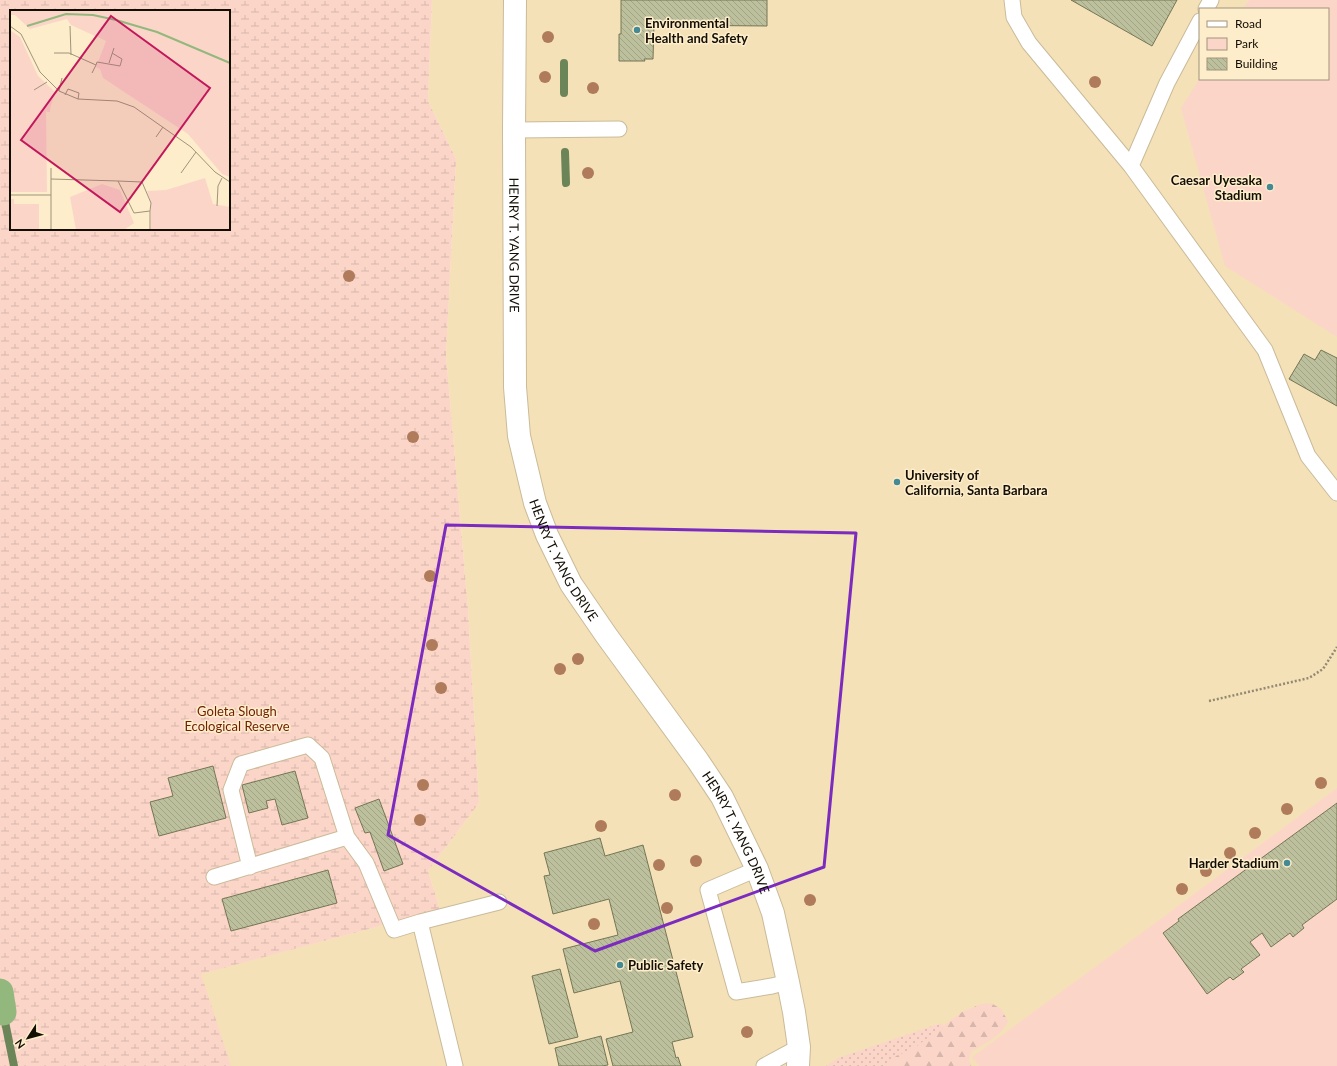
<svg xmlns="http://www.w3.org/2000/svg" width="1337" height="1066" font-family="Lato,sans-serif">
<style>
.built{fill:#f4e1b8;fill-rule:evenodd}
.grass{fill:url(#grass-dots)}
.forest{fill:url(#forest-firs)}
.wetland{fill:url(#wetland-marsh);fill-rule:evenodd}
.green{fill:#fcd5c9}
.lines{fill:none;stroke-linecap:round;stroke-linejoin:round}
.stream{stroke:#6c8558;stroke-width:8}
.canal{stroke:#92b87d;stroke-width:27}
.building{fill:url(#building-back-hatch);stroke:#747655}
.lane-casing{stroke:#cabb99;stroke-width:17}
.secondary-casing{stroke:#cabb99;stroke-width:24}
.path{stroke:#938871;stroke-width:2.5;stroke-dasharray:2 2;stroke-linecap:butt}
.lane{stroke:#fff;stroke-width:15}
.secondary{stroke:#fff;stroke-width:22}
.tree{fill:#af7b5b}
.marked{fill:none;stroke:#7b2cbf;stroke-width:3;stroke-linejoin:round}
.poi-dot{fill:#448a95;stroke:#fdedcb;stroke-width:1.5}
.labels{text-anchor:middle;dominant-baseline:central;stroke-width:3;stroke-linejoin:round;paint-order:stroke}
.poi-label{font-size:13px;font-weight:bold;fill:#130e03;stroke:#fdedcb;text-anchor:start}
.street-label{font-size:13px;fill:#130e03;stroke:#fdedcb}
.park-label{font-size:13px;fill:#701d00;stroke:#fdedcb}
.inset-river{fill:none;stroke:#92b87d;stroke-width:2}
.inset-road{fill:none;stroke:#9f947b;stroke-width:1}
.view{fill:#c2185b;fill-opacity:0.15;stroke:#c2185b;stroke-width:2}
.inset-edge{fill:none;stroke:#130e03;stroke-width:2}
</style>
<defs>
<pattern id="grass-dots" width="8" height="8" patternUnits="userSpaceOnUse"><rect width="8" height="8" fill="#fcd5c9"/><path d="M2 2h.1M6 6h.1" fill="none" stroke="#d7b6ab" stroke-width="1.8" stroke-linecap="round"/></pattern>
<pattern id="forest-firs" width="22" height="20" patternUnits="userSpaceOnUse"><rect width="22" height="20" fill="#fcd5c9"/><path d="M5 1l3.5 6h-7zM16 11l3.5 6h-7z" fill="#d7b6ab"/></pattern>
<pattern id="wetland-marsh" width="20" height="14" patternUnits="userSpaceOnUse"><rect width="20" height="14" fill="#fcd5c9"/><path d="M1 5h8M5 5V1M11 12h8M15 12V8" fill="none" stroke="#d7b6ab"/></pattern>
<pattern id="building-back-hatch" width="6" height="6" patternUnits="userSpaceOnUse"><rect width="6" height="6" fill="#bdc09c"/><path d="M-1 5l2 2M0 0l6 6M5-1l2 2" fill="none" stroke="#a2a485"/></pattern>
</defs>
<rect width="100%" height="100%" fill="#fdedcb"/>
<path class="built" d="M432,0H1337V1066H0V1027L440,910L428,871L479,803L468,609L446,355L456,159L428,101ZM1200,9H1328V79H1200Z"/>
<path class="grass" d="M941,1023L972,1066H826L838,1058Z"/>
<path class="forest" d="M991,1003L1001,1009L1008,1021C1002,1036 984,1044 971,1052L969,1060L971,1066H888L896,1056L913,1049L962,1012L981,1004Z"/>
<path class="wetland" d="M0,0H432L428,101L456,159L446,355L468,609L479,803L428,871L440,910L201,974L231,1066H0ZM11,11H229V229H11Z"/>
<path class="green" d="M1249,0H1337V337L1225,266L1181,108L1200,78L1328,79V9H1243Z
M1337,788V1066H979L972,1057L1135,938Z"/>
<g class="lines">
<path class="stream" d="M564,93V63
M565,152L566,183
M3,1012L14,1066"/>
<path class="canal" d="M0,992L3,1012"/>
</g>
<path class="building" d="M621,0H767V26L654,25L653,59H644L645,61H619V34H621Z
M1071,0H1177L1152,46Z
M1321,350L1337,358V406L1289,379L1304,354L1315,360Z
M213,766L226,818L159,836L150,802L173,796L168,778Z
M295,771L308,818L282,825L275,799L266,801L268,808L249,813L242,785Z
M379,799L403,864L384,871L370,832L365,833L355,808Z
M1337,803V899L1302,925L1304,928L1293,937L1290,933L1271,947L1262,933L1250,942L1260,955L1241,969L1244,972L1233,980L1230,977L1207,994L1163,933L1179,921L1178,919Z
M600,838L605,856L643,845L693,1037L672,1042L676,1058L678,1057L681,1066H613L606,1039L633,1032L620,981L574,993L563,949L618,935L609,899L553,914L544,876L550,875L544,853Z
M328,870L337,903L231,931L222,899Z
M560,969L578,1037L549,1044L532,976Z
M601,1036L608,1065L602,1066H559L555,1048Z"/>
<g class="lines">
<defs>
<path id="lane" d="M1012,0L1014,17L1029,43L1131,166
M1206,9L1211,0
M1200,21L1167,83L1131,166L1265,350L1308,456L1337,493
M514,130L619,129
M250,867L231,790L241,764L308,745L322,758L347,837L366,863L394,930L420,922
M757,869L708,890L736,992L772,986L788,982
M214,877L347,837
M455,1066L420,922L499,902
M764,1066L799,1047"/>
<g id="secondary">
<path id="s1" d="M515,0L514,130L515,387L519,436L535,503L547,535L571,584L606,635L698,761L722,797L757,869L773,913L788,982L794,1012L799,1047L798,1066"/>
</g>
</defs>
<use href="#lane" class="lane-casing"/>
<use href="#secondary" class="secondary-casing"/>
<path class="path" d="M1209,701L1309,678L1323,669L1337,647"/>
<use href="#lane" class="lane"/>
<use href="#secondary" class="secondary"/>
</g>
<g class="tree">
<circle cx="548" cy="37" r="6"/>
<circle cx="545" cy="77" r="6"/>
<circle cx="1095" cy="82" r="6"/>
<circle cx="593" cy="88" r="6"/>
<circle cx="588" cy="173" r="6"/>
<circle cx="349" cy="276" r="6"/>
<circle cx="413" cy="437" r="6"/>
<circle cx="430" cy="576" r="6"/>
<circle cx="432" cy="645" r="6"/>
<circle cx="578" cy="659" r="6"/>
<circle cx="560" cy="669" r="6"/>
<circle cx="441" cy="688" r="6"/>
<circle cx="1321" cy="783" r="6"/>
<circle cx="423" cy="785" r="6"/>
<circle cx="675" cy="795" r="6"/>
<circle cx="1287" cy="809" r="6"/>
<circle cx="420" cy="820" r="6"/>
<circle cx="601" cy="826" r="6"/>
<circle cx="1255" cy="833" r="6"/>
<circle cx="1230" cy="853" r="6"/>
<circle cx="696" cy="861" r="6"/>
<circle cx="659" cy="865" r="6"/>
<circle cx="1206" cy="871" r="6"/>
<circle cx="1182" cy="889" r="6"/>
<circle cx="810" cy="900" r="6"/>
<circle cx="667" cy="908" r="6"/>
<circle cx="594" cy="924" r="6"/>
<circle cx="747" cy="1032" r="6"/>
</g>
<path class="marked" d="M446,525L856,533L824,867L595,951L388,835Z"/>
<g class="poi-dot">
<circle cx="637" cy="30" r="4"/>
<circle cx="1270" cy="187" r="4"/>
<circle cx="897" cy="482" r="4"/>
<circle cx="1287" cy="863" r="4"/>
<circle cx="620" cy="965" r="4"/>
</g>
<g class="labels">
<g class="poi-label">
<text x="645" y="23">Environmental<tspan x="645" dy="15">Health and Safety</tspan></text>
<text x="1262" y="180" text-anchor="end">Caesar Uyesaka<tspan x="1262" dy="15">Stadium</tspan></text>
<text x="905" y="475">University of<tspan x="905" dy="15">California, Santa Barbara</tspan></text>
<text x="1279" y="863" text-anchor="end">Harder Stadium</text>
<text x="628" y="965">Public Safety</text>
</g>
<g class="street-label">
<text stroke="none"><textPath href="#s1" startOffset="245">HENRY T. YANG DRIVE</textPath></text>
<text stroke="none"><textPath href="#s1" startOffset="569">HENRY T. YANG DRIVE</textPath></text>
<text stroke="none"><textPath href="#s1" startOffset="893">HENRY T. YANG DRIVE</textPath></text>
</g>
<g class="park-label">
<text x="237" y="711">Goleta Slough<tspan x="237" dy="15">Ecological Reserve</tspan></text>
</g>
</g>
<g transform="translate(10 10)">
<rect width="220" height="220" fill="#fdedcb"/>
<path d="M0,20L10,27L28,66L45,82L41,96H34L36,120L0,167Z" fill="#fcd5c9"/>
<path d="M22,69L32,73L18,79L17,85L31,86L35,77H39L42,82L40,102H37L35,96H0V80L15,77Z" fill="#fcd5c9"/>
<path d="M0,0H220V167L212,164L178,124L93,68L90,59L86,57L96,31L61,15L57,9L20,19L5,5H0Z" fill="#fcd5c9"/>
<path d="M0,96L36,97L37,182H0ZM195,168L203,194L220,197V220H141V193L137,181L156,180ZM92,174L110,180L124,213L114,220H66L60,187ZM0,189H4V194H29V220H0Z" fill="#fcd5c9"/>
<path class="inset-river" d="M106,10L147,22L220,53M17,16L56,4L83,5L106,10"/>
<path class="inset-road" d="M0,16L11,24L30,62L49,81L68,89L107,91L124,97L181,137L205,162L220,172M60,16L61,45M44,43H59L86,55L82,63M99,53L104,38M86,55L87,52L110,56L112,49L102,43M24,80L37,72M49,81L52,68M55,85L58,79L69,83L68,89M146,127L153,117M171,163L186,142M41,169L108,171L124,203L140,201V220M108,171L132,172L141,193L140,201M0,185H41M207,196L208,176L212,168M41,220V158"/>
<path class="view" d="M101,6L200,78L110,202L11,130Z"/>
<rect width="220" height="220" class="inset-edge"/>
</g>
<rect x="1199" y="8" width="130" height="72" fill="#fdedcb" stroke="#9f947b"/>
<rect x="1207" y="21" width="20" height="6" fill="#ffffff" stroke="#9f947b"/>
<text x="1235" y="28" font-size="12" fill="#130e03">Road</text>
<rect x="1207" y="38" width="20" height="12" fill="#fcd5c9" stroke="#9f947b"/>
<text x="1235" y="48" font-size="12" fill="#130e03">Park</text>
<rect x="1207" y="58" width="20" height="12" fill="url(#building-back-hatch)" stroke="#9f947b"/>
<text x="1235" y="68" font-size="12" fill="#130e03">Building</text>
<g transform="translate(28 1038) rotate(234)" stroke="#fdedcb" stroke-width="3" paint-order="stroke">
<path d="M0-3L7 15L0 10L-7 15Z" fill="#130e03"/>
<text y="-6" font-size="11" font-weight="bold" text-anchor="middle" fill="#130e03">N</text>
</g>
</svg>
